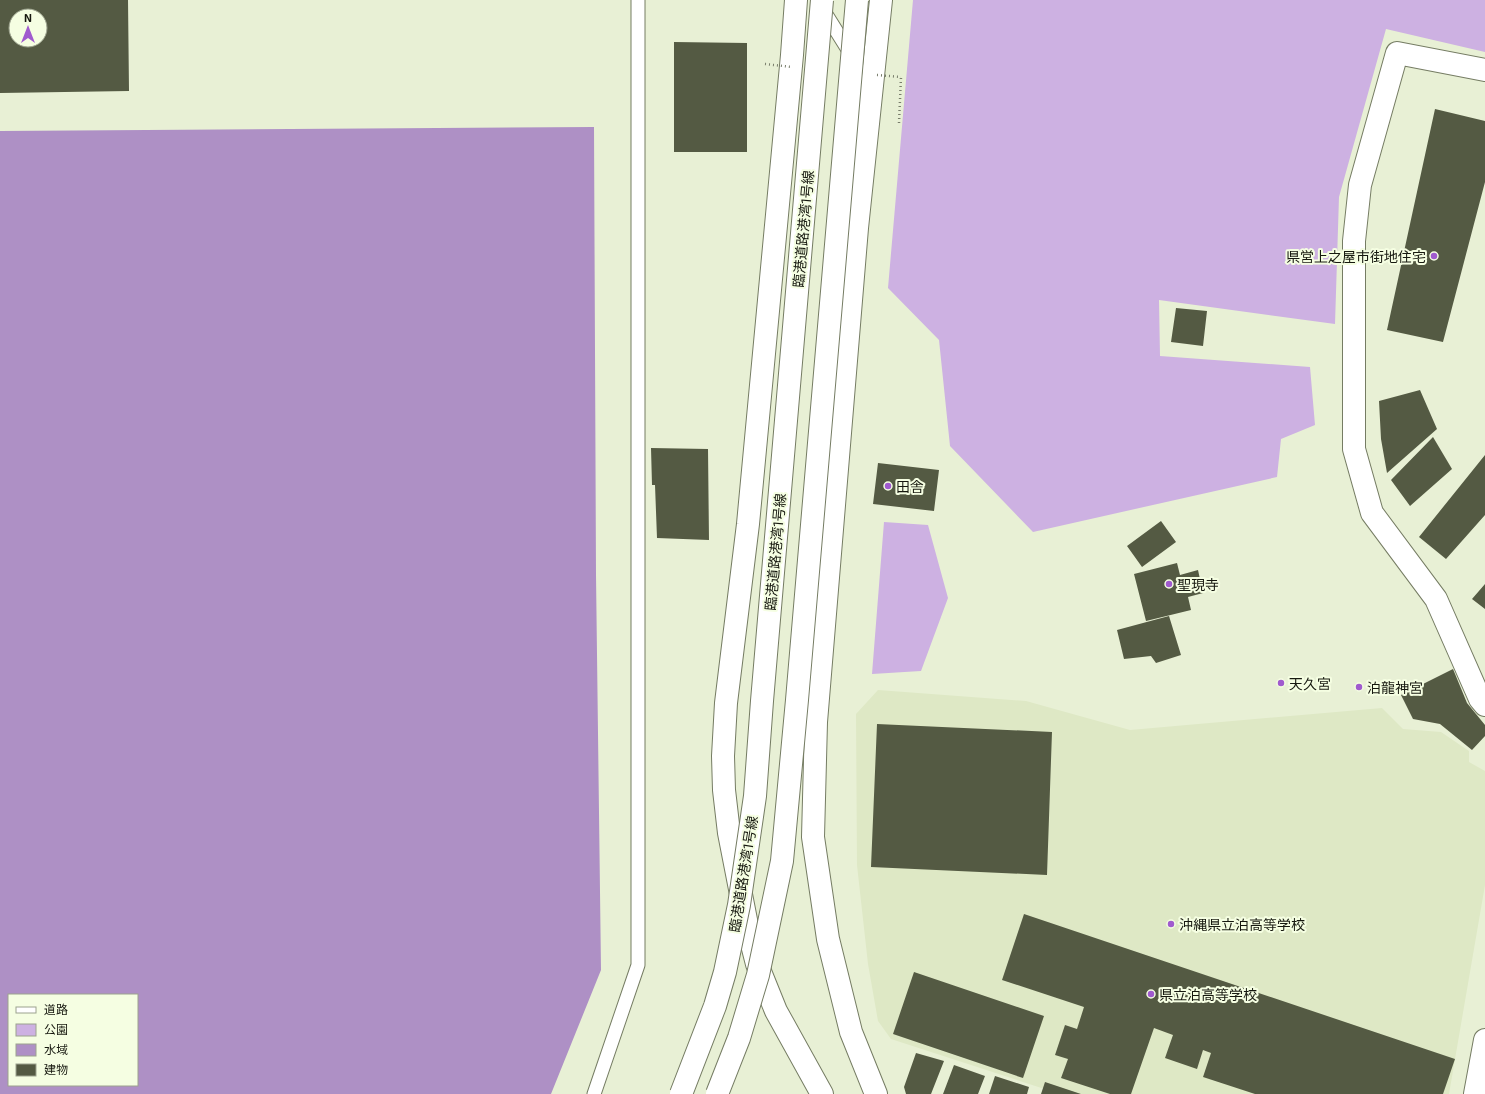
<svg xmlns="http://www.w3.org/2000/svg" width="1485" height="1094" font-family="'Exo 2','Noto Sans JP',sans-serif">
<style>
.built{fill:#dee8c5}
.green{fill:#cdb1e2}
.water{fill:#ae90c5;fill-rule:evenodd}
.building{fill:#545a43;fill-rule:evenodd}
.lines{fill:none;stroke-linecap:round;stroke-linejoin:round}
.lane-casing{stroke:#757c63;stroke-width:15}
.street-casing{stroke:#757c63;stroke-width:24}
.secondary-casing{stroke:#757c63;stroke-width:24}
.path{stroke:#787d6b;stroke-width:2.5;stroke-dasharray:1 3;stroke-linecap:butt}
.lane{stroke:#fff;stroke-width:13}
.street{stroke:#fff;stroke-width:22}
.secondary{stroke:#fff;stroke-width:22}
.secondary-bridge-casing{stroke:#757c63;stroke-width:24;stroke-linecap:butt}
.path-bridge{stroke:#787d6b;stroke-width:2.5;stroke-dasharray:1 3;stroke-linecap:butt}
.secondary-bridge{stroke:#fff;stroke-width:22}
.poi-dot{fill:#a05ace;stroke:#f5fee2;stroke-width:1.5}
.labels{text-anchor:middle;dominant-baseline:central;stroke-width:4;stroke-linejoin:round;paint-order:stroke}
.street-label{font-size:14px;fill:#16180f;stroke:#f5fee2}
.poi-label{font-size:14px;fill:#16180f;stroke:#f5fee2;text-anchor:start}
</style>
<rect width="100%" height="100%" fill="#e8f0d5"/>
<path class="built" d="M878,690L1026,701L1130,730L1382,708L1403,729L1441,732L1469,751V762L1485,771V885L1449,1094H1060L891,1039L878,1021L868,964L857,865L856,714Z"/>
<path class="green" d="M913,0H1485V52L1386,29L1339,197L1335,324L1159,300L1160,356L1310,367L1315,425L1281,439L1277,477L1033,532L950,446L939,340L888,288Z
M884,522L928,525L948,598L921,671L872,674Z"/>
<path class="water" d="M594,127L596,575L601,970L551,1094H0V131ZM9,995H137V1085H9Z"/>
<path class="building" d="M0,0H128L129,91L0,93ZM16,16H40V40H16Z
M674,42L747,43V152H674Z
M1435,109L1485,121V182L1443,342L1387,330Z
M1176,308L1207,311L1203,346L1171,342Z
M1420,390L1437,429L1387,473L1381,439L1379,401Z
M1433,437L1452,469L1410,506L1391,480Z
M651,448L708,449L709,540L657,538L655,485H652Z
M1485,455V515L1446,559L1419,537Z
M878,463L939,470L934,511L873,504Z
M1161,521L1176,542L1142,567L1127,546Z
M1177,563L1180,575L1198,570L1203,593L1188,597L1191,610L1146,621L1134,574Z
M1485,584V609L1472,599Z
M1169,616L1181,655L1156,663L1151,656L1124,659L1117,630Z
M1453,669L1467,703L1485,725V736L1472,750L1440,724L1413,719L1401,695Z
M877,724L1052,732L1047,875L871,867Z
M1024,914L1455,1059L1443,1094H1255L1203,1077L1211,1053L1203,1050L1197,1069L1165,1058L1173,1035L1154,1028L1131,1094H1110L1061,1078L1068,1059L1055,1055L1065,1025L1077,1029L1084,1007L1002,980Z
M914,972L1044,1016L1023,1078L893,1034Z
M916,1053L944,1061L931,1094H906L904,1087Z
M954,1065L985,1076L978,1094H943Z
M995,1076L1029,1087L1027,1094H989Z
M1045,1082L1081,1094H1041Z"/>
<g class="lines">
<defs>
<path id="lane" d="M822,8L852,56
M594,1094L638,965V0"/>
<path id="street" d="M1485,70L1397,53L1360,185L1354,241V449L1372,513L1436,599L1480,699L1485,705
M1475,1094L1485,1040"/>
<path id="secondary" d="M796,0L792,55L748,524L726,703L723,756L724,790L729,833L747,925L757,964L776,1011L822,1094
M876,1094L851,1032L828,939L813,837L816,722L857,228L881,0"/>
</defs>
<use href="#lane" class="lane-casing"/>
<use href="#street" class="street-casing"/>
<use href="#secondary" class="secondary-casing"/>
<path class="path" d="M899,123L901,77"/>
<use href="#lane" class="lane"/>
<use href="#street" class="street"/>
<use href="#secondary" class="secondary"/>
<defs>
<path id="secondary-bridge" d="M681,1094L715,1006L725,972L739,905L755,796L762,701L822,0
M717,1094L739,1038L758,975L782,861L797,700L857,0"/>
</defs>
<use href="#secondary-bridge" class="secondary-bridge-casing"/>
<path class="path-bridge" d="M765,64L792,67
M877,75L901,77"/>
<use href="#secondary-bridge" class="secondary-bridge"/>
</g>
<g class="poi-dot">
<circle cx="1434" cy="256" r="4"/>
<circle cx="888" cy="486" r="4"/>
<circle cx="1169" cy="584" r="4"/>
<circle cx="1281" cy="683" r="4"/>
<circle cx="1359" cy="687" r="4"/>
<circle cx="1171" cy="924" r="4"/>
<circle cx="1151" cy="994" r="4"/>
</g>
<g class="labels">
<g class="street-label">
<text transform="translate(803 229) rotate(-85)">臨港道路港湾1号線</text>
<text transform="translate(775 552) rotate(-85)">臨港道路港湾1号線</text>
<text transform="translate(743 874) rotate(-81)">臨港道路港湾1号線</text>
</g>
<g class="poi-label">
<text x="1426" y="256" text-anchor="end">県営上之屋市街地住宅</text>
<text x="896" y="486">田舎</text>
<text x="1177" y="584">聖現寺</text>
<text x="1289" y="683">天久宮</text>
<text x="1367" y="687">泊龍神宮</text>
<text x="1179" y="924">沖縄県立泊高等学校</text>
<text x="1159" y="994">県立泊高等学校</text>
</g>
</g>
<rect x="8" y="994" width="130" height="92" fill="#f5fee2" stroke="#9ca28e"/>
<rect x="16" y="1007" width="20" height="6" fill="#ffffff" stroke="#9ca28e"/>
<text x="44" y="1014" font-size="12" fill="#16180f">道路</text>
<rect x="16" y="1024" width="20" height="12" fill="#cdb1e2" stroke="#9ca28e"/>
<text x="44" y="1034" font-size="12" fill="#16180f">公園</text>
<rect x="16" y="1044" width="20" height="12" fill="#ae90c5" stroke="#9ca28e"/>
<text x="44" y="1054" font-size="12" fill="#16180f">水域</text>
<rect x="16" y="1064" width="20" height="12" fill="#545a43" stroke="#9ca28e"/>
<text x="44" y="1074" font-size="12" fill="#16180f">建物</text>
<g transform="translate(28 28)"><circle r="19" fill="#f5fee2" stroke="#9ca28e"/>
<path d="M0-3L7 15L0 10L-7 15Z" fill="#a05ace"/>
<text y="-6" font-size="11" font-weight="bold" text-anchor="middle" fill="#16180f">N</text>
</g>
</svg>
